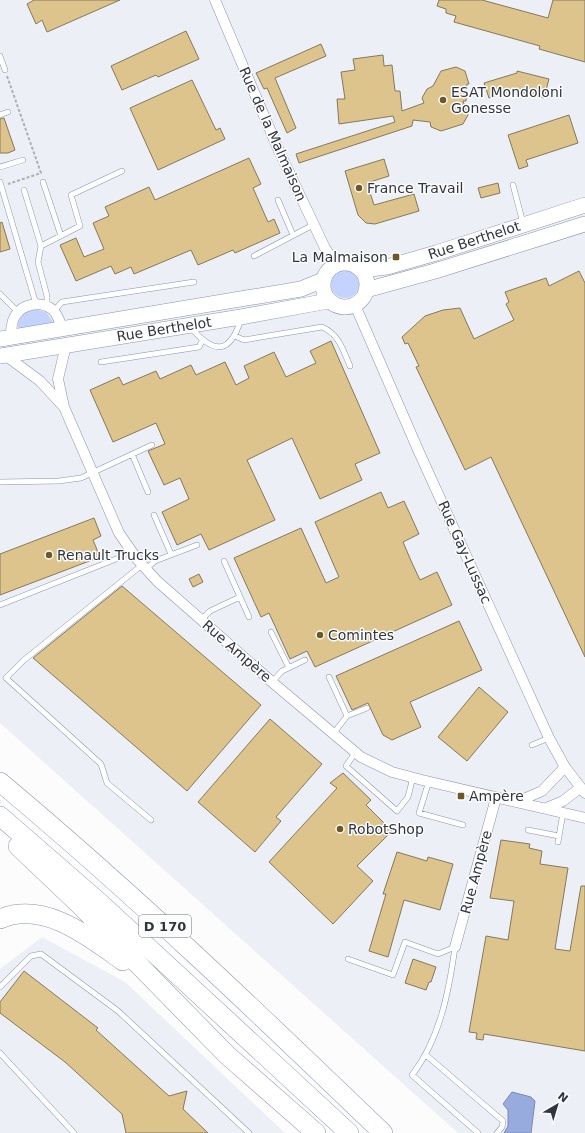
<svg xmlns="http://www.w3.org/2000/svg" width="585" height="1133" font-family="'DejaVu Sans',sans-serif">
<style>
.built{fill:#eceff6}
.green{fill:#c3d3fd}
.water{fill:#98abdf;stroke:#7988b0}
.building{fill:#dcc48c;stroke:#85795d}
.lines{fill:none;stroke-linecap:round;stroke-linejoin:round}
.lane-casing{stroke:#8a94b1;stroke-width:6}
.street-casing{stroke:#8a94b1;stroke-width:11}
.secondary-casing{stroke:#8a94b1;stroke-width:16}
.highway-casing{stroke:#8a94b1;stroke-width:20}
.path{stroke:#afb0b5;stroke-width:2;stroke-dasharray:3 2;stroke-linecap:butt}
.lane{stroke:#fff;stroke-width:5}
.street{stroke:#fff;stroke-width:10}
.secondary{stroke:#fff;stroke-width:15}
.highway{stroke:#fff;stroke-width:19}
.poi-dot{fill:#6d5928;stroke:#fcfcfc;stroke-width:1.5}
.labels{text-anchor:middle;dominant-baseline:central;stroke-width:3;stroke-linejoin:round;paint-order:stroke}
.shield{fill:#fcfcfc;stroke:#6e7179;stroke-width:1}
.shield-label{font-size:13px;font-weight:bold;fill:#313541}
.poi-label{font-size:14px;fill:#313541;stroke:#fcfcfc;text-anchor:start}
.street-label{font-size:14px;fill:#313541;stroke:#fcfcfc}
</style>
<rect width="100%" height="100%" fill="#fcfcfc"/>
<path class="built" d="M0,0H585V1133H458L0,723Z
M42,937L125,982L285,1133H0V969Z"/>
<path class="green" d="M331 284a14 14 0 1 1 28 0a14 14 0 1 1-28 0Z
M34,309L46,312L53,322L51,325L21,330L18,327C18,317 24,312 34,309Z"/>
<path class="water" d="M512,1092L531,1097L535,1101L531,1133H504L508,1126V1110L503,1104Z"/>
<path class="building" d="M34,0H120L47,32L42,20L36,24L27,4Z
M439,0H482L548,18L553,0H585V62L539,49L540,46L454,22L456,16L446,13V9L437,6Z
M186,31L199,59L158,77L156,75L122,90L111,66Z
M321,44L326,56L275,78L296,128L287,133L267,88L264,89L256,73Z
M383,55L384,66L392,65L395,91H400L402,111L424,103L422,98L427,89L433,86L441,71L456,67L465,71L469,84H467L466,101H463L468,115L463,124L441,131L431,127L430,122L413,120L412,126L299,163L296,154L395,122L393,116L339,124L337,99H345L341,72L355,70L353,59Z
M517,71L549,79L544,98L512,90L489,98L484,83L517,73Z
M192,80L216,130L220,128L225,139L158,170L130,108Z
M569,115L578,143L526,160L528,166L519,169L508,135Z
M4,118L15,150L8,153H0V119Z
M249,158L261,184L253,188L268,222L274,219L280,233L235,253L233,250L198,265L191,250L134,274L131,267L115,274L111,266L76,281L60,245L76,238L84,257L104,249L93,223L109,216L105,207L149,187L155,200Z
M384,159L389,176L367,183L374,205L414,194L419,211L375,224L366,223L358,215L345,171Z
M498,183L500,193L481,198L478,188Z
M2,222L10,249L0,252V223Z
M579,271L585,283V657L491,457L465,470L416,367L419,366L408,343L405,344L402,337L425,316L443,310L460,308L474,339L514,320L506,304L509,302L505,292L546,278L549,286Z
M331,341L380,453L355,464L362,480L320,499L292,438L247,460L275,520L209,550L201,534L177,545L162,512L189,499L180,478L164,485L148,451L165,444L156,423L113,442L90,390L119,377L123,385L156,371L160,379L191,365L196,375L225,362L236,385L249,378L244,366L274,352L286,377L316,363L310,351Z
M381,492L388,508L404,501L419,534L403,542L412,563L420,580L437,572L452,605L315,667L307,651L290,659L269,613L261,617L234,558L301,528L326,583L339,577L315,522Z
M94,518L101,536L93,540L100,557L0,595V554Z
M199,574L203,582L193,587L189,579Z
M122,586L261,705L187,791L33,658Z
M459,621L482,670L410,702L421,727L392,740L383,735L368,703L352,710L336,676Z
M479,687L508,712L467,761L438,737Z
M270,719L322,764L276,817L281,821L255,852L198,802Z
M343,773L371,800L366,805L392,831L357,866L373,881L333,924L269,862L337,788L330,783Z
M501,840L530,844L529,848L542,851L540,864L568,868L555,949L570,951L581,886H585V1051L484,1034L483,1040L476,1039L477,1033L469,1032L486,936L508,940L514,901L490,898Z
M397,852L427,861L428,857L453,864L440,910L404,900L388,957L369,951L386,894H383Z
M413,959L436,967L431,982H429L426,990L405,983Z
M24,971L98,1028L96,1030L169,1096L187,1091L183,1109L208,1133H126L122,1114L65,1062L0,1013V1002Z"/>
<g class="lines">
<defs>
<path id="lane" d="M0,56L5,70
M0,115L8,112
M0,167L23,160
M0,182L36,304
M43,182L61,236
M513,185L523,223
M24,190L41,246
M278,200L293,235
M254,256L313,225
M0,294L18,312
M47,307V296L38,262L41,246L80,226L71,195L122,171
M54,311L62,302L194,282
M191,328C214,354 230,355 241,319
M235,336L244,340L322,327C339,334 343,350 350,366
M101,362L199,347L202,341
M132,454L148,492
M0,482L59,481L81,478L152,445
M154,515L171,554
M224,561L249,617
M142,565L24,660L6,678L101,764L107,783L151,820
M146,569L155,561L197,545
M0,605L121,557L130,550
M201,620L210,611L240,597
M271,632L289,668
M329,677L347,716L333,734
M272,682L282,671L305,660
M347,716L367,708
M532,745L549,738
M355,753L346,766L397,811L408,797L413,777
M429,781L419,813L463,825
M528,830L559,836
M558,842L563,813
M455,947C449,991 440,1039 412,1075L478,1133
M348,959L393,975L405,942L438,954L455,947
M0,987L31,956L41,954L118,1011L249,1133
M0,1053L74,1133
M426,1055L503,1121L502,1127L497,1133"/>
<path id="street" d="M215,0L279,151L325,248L336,264
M355,305L419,452L549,738L565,767L585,793
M11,337C11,330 11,323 15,316C22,304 41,300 53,310C58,315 60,323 63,329
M66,345L58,379L64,407L119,533L137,559L157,581L272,682L361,757L392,772L422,780L585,818
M5,355L40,381L64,407
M519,801L542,791L565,767
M546,808L563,801L580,788
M455,947L496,798"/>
<path id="secondary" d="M323 285a22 22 0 1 1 44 0a22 22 0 1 1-44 0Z
M361,270L387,267L436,253L585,205
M366,290L435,271L585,224
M0,339L301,289L323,280
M0,356L241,317L328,301"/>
<path id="highway" d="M0,782C133,893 258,1013 383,1133
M0,816L100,903L349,1133
M18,846L81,906L227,1055L316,1133
M0,919C44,900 89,937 123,961"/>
</defs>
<use href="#lane" class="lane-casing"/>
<use href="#street" class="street-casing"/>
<use href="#secondary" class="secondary-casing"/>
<use href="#highway" class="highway-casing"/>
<path class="path" d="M7,76L41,173L8,184"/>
<use href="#lane" class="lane"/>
<use href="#street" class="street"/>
<use href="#secondary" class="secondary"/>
<use href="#highway" class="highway"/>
</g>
<g class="poi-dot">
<circle cx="443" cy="100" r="4"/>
<circle cx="359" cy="188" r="4"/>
<rect x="392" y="253" width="8" height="8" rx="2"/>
<circle cx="49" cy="555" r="4"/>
<circle cx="320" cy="635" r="4"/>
<rect x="457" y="792" width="8" height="8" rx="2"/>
<circle cx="340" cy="829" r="4"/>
</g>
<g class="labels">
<rect class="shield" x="139" y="915" width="52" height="22" rx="3"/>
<g class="shield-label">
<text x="165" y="926">D 170</text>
</g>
<g class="poi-label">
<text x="451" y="92">ESAT Mondoloni<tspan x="451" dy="16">Gonesse</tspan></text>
<text x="367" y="188">France Travail</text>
<text x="388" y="257" text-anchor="end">La Malmaison</text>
<text x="57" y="555">Renault Trucks</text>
<text x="328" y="635">Comintes</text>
<text x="469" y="796">Ampère</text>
<text x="348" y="829">RobotShop</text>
</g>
<g class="street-label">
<text transform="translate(273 134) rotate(66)">Rue de la Malmaison</text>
<text transform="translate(474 240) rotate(-18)">Rue Berthelot</text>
<text transform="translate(164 329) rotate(-9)">Rue Berthelot</text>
<text transform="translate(465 552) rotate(66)">Rue Gay-Lussac</text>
<text transform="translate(237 651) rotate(41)">Rue Ampère</text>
<text transform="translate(476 872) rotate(-75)">Rue Ampère</text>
</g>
</g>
<g transform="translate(557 1105) rotate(38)" stroke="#fcfcfc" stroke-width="3" paint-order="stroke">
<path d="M0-3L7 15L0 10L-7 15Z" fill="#313541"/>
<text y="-6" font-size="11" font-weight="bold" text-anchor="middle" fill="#313541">N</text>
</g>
</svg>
